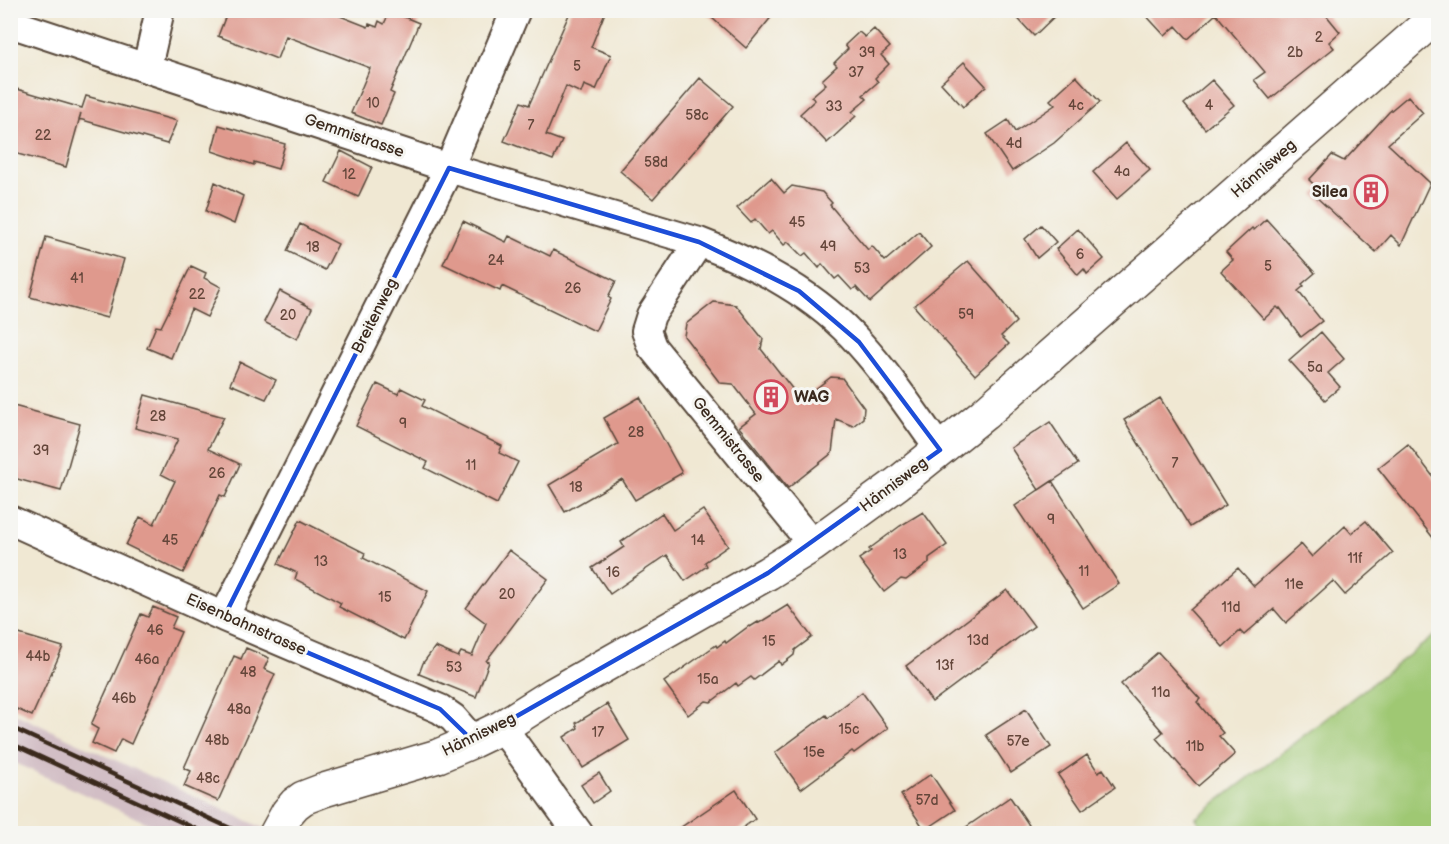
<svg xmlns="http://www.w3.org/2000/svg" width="1449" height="844" font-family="'Balsamiq Sans',sans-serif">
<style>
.industrial{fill:#d2bec5}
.green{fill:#9fc873;stroke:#6d7948;stroke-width:1.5}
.building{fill:#df998d}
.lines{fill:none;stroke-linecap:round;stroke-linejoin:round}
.street-casing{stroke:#564639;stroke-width:32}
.secondary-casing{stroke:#564639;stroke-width:36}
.street{stroke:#fff;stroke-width:28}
.secondary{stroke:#fff;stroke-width:33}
.rail{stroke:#3b2a1e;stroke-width:4.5}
.marked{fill:none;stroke:#1d4ed8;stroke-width:4.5;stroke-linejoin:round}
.labels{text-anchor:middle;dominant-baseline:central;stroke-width:6;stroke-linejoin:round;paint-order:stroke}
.number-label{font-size:14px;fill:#64463a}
.street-label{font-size:16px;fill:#3b2a1e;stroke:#f6f6f2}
.poi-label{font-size:16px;font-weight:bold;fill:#3b2a1e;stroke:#f6f6f2;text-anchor:end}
</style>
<rect width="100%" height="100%" fill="#f6f6f2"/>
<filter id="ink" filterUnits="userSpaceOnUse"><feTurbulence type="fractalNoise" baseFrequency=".0167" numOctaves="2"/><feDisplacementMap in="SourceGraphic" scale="12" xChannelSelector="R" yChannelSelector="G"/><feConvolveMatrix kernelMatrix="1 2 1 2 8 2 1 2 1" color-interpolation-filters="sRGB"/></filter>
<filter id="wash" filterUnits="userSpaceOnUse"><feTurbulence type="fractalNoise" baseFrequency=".008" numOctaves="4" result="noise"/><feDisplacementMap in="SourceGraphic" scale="24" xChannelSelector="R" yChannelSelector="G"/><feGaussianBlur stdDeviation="1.35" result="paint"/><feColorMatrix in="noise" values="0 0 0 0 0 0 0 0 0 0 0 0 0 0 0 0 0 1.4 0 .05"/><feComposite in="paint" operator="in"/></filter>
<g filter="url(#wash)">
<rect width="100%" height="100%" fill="#f0e8d3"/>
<path class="industrial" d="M11,712L274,833H169L11,761Z"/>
<path class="green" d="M1438,633V833H1206L1196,818Z"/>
<g id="blocks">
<path class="building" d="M228,10H325L368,27L369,24L377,27L379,21L384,24L390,11L419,23L390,92L394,94L381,125L351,113L370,68L286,36L277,59L218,36Z
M571,10H606L591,47L611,55L596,90L584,85L581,93L566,86L546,135L562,141L553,160L504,141L521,102L529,105Z
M703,10H777L746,48Z
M1010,10H1061L1034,36Z
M1141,10H1322L1340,32L1329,42L1334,48L1270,99L1254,80L1265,72L1216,14L1188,39L1176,26L1165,36Z
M874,29L890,47L881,55L889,64L875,78L878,82L863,95L867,99L852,112L856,116L827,143L800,114L815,100L811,97L826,84L822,80L837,66L834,63L848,49L845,45L859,32L865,37Z
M964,62L986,86L963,107L941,83Z
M1076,76L1100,102L1054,143L1012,171L987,134L1008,120L1015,132L1055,105L1050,100Z
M700,78L733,106L653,199L620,171Z
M1212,80L1234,105L1205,129L1184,104Z
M10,87L82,108L86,96L177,121L167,144L79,119L81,113L66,167L10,152Z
M1408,96L1423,113L1388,144L1430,183L1401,245L1391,235L1376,252L1314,195L1319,189L1309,180L1332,155L1344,161L1389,112Z
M219,125L285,144L278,169L254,162V165L212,151Z
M1126,143L1150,170L1117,199L1093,172Z
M341,151L372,167L358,197L326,182Z
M771,178L784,193L792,186L822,192L832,203L830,205L868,250L872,246L885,261L919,232L931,247L870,302L856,287L852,290L839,276L835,279L822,264L819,268L806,253L802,256L788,242L784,245L772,231L768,234L755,219L751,223L737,208Z
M215,182L243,196L234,224L206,211Z
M1266,219L1315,273L1302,284L1304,286L1298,291L1322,321L1301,337L1280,308L1279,309L1277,307L1264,319L1221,271L1233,260L1226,252L1252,228L1254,230Z
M463,221L506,242L509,236L550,256L553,250L616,281L608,297L611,299L595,331L502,286L500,291L443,264Z
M300,224L338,244L325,270L287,251Z
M1041,225L1056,242L1037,258L1025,239Z
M1078,229L1104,259L1087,274L1084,269L1078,275L1056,249Z
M46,237L124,259L107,318L30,297Z
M968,261L997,294L1016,322L1001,336L1009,344L975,375L914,306Z
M191,266L206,273L204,278L221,287L207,317L191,309L171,358L147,348L156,326L161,327Z
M280,291L312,308L297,339L264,322Z
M714,302L736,305L763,339L761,349L801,400L831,377L842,378L864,408L863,418L853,426L836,419L832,453L788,488L739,427L756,414L733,384L720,383L684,336L686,324Z
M1321,332L1344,359L1328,373L1340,387L1325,400L1289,360Z
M240,362L276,380L266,399L230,384Z
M377,384L398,394L401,388L425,400L422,406L502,446L499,453L518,462L497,504L425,468L428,462L356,426Z
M145,395L224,417L208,449L240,464L225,497L220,495L183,573L126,545L140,517L154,524L175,481L161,474L178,439L135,428Z
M640,397L682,473L635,500L622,479L565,512L549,485L618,444L604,418Z
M1160,398L1226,505L1190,527L1124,420Z
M10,405L80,424L61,491L10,477Z
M1050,422L1078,464L1039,490L1011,448Z
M1408,444L1438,483V544L1378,468Z
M1052,481L1119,584L1083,608L1015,506Z
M703,510L728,546L705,562L707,566L685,581L667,555L610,594L592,568L624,547L621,542L662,513L673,530Z
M923,512L947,545L929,558V563L906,580L901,579L884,592L859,559L871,551L869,549L900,526Z
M300,520L365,553L363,558L428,591L404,640L339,607L341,603L295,579L297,573L278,564Z
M1366,521L1393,553L1345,595L1333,581L1286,623L1274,609L1244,635L1240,631L1223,647L1190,610L1238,568L1254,586L1301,544L1312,557L1345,526L1351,533Z
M509,550L548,579L486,661L489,662L476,697L419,674L423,663L435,647L458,657L461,652L472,656L486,623L466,608Z
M1007,590L1034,626L932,702L906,666Z
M788,605L812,637L795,650L794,655L781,665L779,661L754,680L751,677L738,686L736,683L711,702L706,701L688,715L664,682L716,645L717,647L725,641L726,643L749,626L750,627L758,622L759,623Z
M153,607L176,617L171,628L181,632L131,744L121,739L114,753L92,743L98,729L91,725L141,614L148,617Z
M19,634L63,647L32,716L10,706V654Z
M246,648L269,658L264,669L275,674L218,801L184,786L191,771L184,768L234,656L241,659Z
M1158,652L1200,699L1197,702L1223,733L1219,736L1235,754L1198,786L1156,738L1163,732L1121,684Z
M862,692L888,728L854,753L852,751L801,789L775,753L826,715L828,718Z
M607,704L629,740L583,768L564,737L578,728L576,723Z
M1026,709L1051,747L1011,773L986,735Z
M1087,755L1098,772L1103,769L1115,787L1082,810L1058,775Z
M599,773L610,791L593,803L581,785Z
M931,774L955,810L925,830L901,795Z
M736,790L755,819L734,834H671Z
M1010,797L1029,825L1017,834H956Z"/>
</g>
</g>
<g filter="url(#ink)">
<use href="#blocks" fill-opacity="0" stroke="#564639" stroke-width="1.5"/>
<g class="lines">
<defs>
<path id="street" d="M10,23L449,168L699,242C759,265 817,295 860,344C890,377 914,414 940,450
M147,67L160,10
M699,242L651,315L646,331L652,347L813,545
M10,520L224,617L440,709L453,718L473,741
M224,617L449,168L516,10
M502,727L579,834"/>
<path id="secondary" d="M276,834L288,812L295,804L303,798L324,790L438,756L473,741L502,727L554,694L768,573L813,545L898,483L984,414L1438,15"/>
</defs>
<use href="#street" class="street-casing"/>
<use href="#secondary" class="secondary-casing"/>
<use href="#street" class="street"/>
<use href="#secondary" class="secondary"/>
<path class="rail" d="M10,727L243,834
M10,743L207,834"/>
</g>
</g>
<path class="marked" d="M449,168L699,242L799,291L859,342L940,450L768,573L473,741L440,709L224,617Z"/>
<defs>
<symbol id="building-ring" viewBox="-11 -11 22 22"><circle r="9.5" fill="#f6f6f2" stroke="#d1495b" stroke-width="1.5"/><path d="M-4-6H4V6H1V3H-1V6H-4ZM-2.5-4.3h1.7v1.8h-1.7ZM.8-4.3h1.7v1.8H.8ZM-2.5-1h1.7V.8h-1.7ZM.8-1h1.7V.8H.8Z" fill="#d1495b"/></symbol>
</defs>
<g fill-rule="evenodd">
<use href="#building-ring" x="1352" y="173" width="38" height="38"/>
<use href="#building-ring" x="752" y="378" width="38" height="38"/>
</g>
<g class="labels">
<g class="number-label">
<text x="1319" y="37">2</text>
<text x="867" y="52">39</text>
<text x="1295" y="52">2b</text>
<text x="577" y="66">5</text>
<text x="856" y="72">37</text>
<text x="373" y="103">10</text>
<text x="1076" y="105">4c</text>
<text x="1209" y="105">4</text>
<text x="834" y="106">33</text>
<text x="697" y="115">58c</text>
<text x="531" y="125">7</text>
<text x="43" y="135">22</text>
<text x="1014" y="143">4d</text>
<text x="656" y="162">58d</text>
<text x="1122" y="171">4a</text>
<text x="349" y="174">12</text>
<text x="797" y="222">45</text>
<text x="828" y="246">49</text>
<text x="313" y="247">18</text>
<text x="1080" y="254">6</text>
<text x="496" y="260">24</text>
<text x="1268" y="266">5</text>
<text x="862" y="268">53</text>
<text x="77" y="278">41</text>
<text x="573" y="288">26</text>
<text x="197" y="294">22</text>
<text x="966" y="314">59</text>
<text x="288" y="315">20</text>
<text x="1315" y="367">5a</text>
<text x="158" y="416">28</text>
<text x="403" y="423">9</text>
<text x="636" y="432">28</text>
<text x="41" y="450">39</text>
<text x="1175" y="463">7</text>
<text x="471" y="465">11</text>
<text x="217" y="473">26</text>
<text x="576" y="487">18</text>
<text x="1051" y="519">9</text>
<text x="170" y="540">45</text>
<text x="698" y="540">14</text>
<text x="900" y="554">13</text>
<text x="1355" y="558">11f</text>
<text x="321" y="561">13</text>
<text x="1084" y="571">11</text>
<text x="613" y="572">16</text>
<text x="1294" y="584">11e</text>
<text x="507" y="594">20</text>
<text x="385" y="597">15</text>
<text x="1231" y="607">11d</text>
<text x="155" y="630">46</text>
<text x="978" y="640">13d</text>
<text x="769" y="641">15</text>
<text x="38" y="656">44b</text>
<text x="147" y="659">46a</text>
<text x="945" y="665">13f</text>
<text x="454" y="667">53</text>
<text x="248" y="672">48</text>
<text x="708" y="679">15a</text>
<text x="1161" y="692">11a</text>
<text x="124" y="698">46b</text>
<text x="239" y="709">48a</text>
<text x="849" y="729">15c</text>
<text x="598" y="732">17</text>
<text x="217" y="740">48b</text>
<text x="1018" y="741">57e</text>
<text x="1195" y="746">11b</text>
<text x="814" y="752">15e</text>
<text x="208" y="778">48c</text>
<text x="927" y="800">57d</text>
</g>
<g class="street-label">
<text transform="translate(354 136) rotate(19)">Gemmistrasse</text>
<text transform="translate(1264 169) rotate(-41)">Hännisweg</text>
<text transform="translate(375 316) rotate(-63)">Breitenweg</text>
<text transform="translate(728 440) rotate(51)">Gemmistrasse</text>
<text transform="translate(894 485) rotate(-37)">Hännisweg</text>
<text transform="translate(246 625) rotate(24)">Eisenbahnstrasse</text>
<text transform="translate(479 735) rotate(-26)">Hännisweg</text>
</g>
<g class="poi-label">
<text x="1348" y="192">Silea</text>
<text x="794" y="397" text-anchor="start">WAG</text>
</g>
</g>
<rect width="1449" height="844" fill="none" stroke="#f6f6f2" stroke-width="36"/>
</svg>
